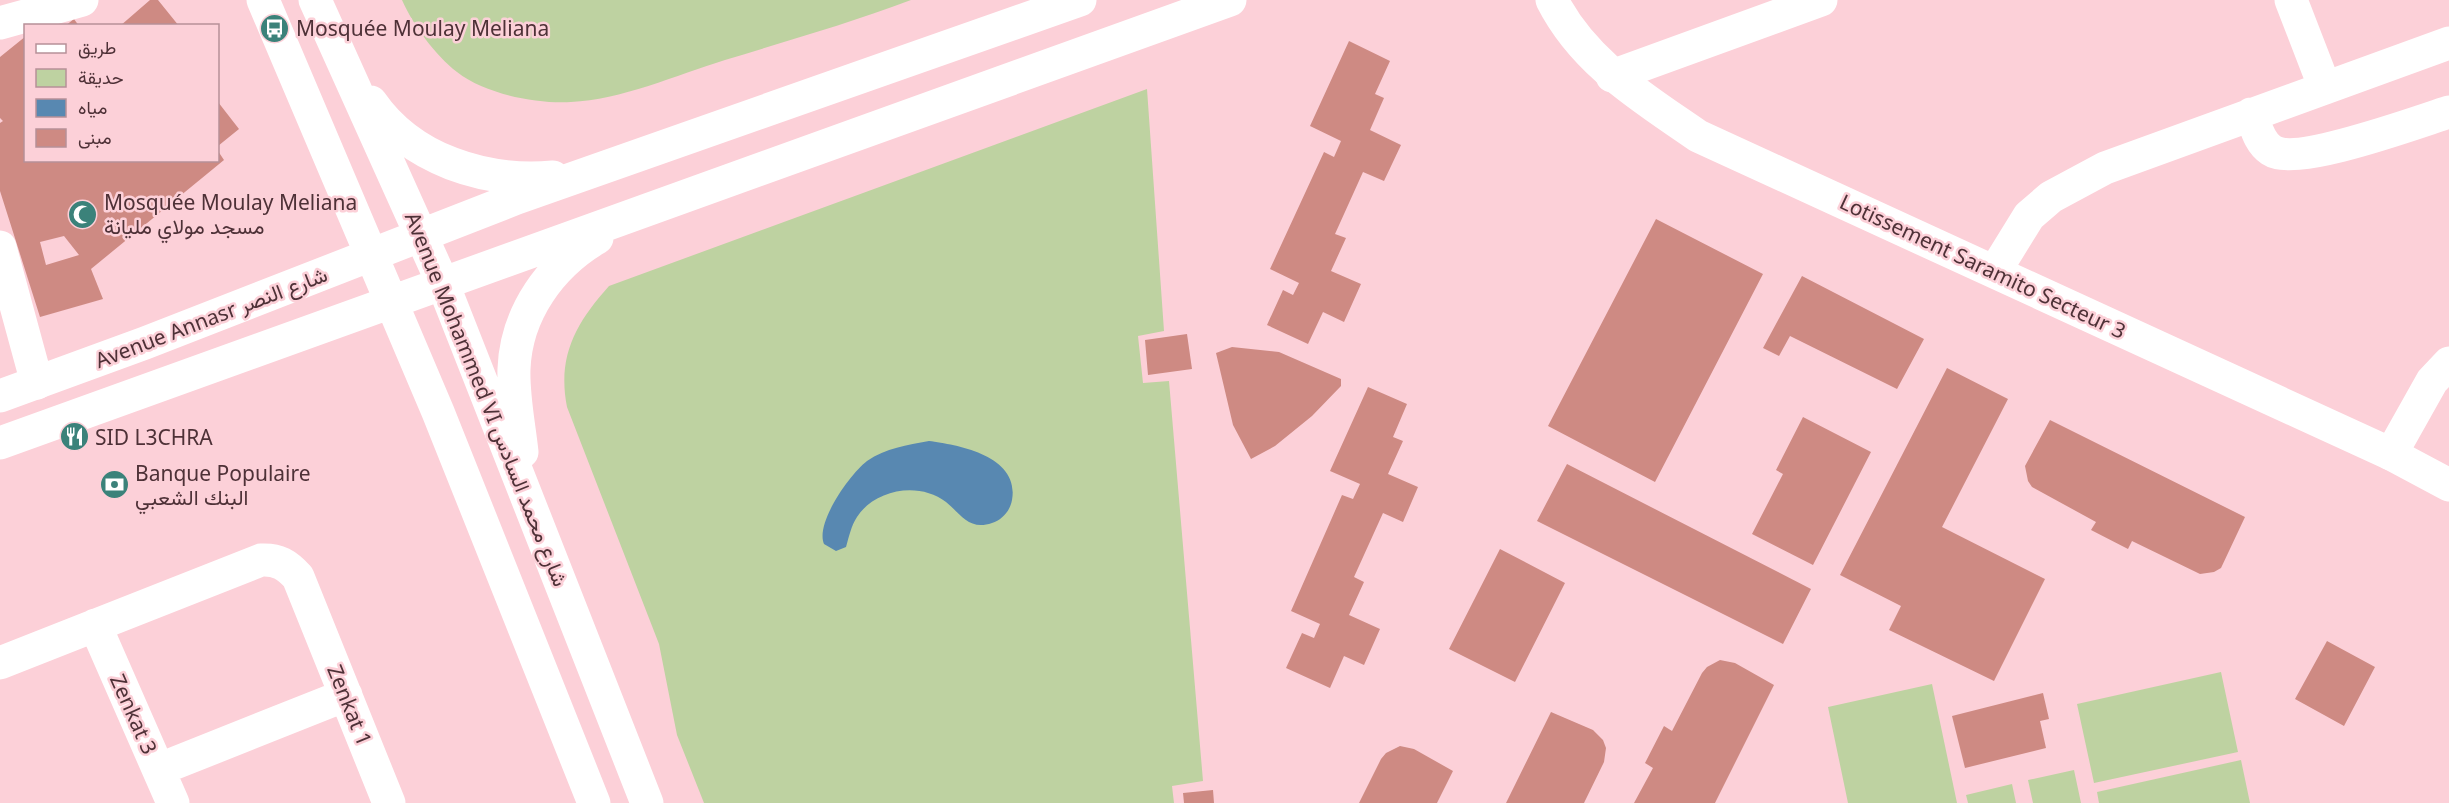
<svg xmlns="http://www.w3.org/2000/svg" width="2449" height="803" font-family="'Noto Sans',Vazirmatn,sans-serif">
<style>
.green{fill:#bed2a1}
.water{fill:#5888b1}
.building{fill:#ce8a83;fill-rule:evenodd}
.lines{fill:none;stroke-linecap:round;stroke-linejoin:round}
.street{stroke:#fff;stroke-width:33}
.secondary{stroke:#fff;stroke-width:33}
.labels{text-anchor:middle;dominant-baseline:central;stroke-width:5;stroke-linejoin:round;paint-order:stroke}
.poi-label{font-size:21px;fill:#4e3137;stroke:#fcd0d8;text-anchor:start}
.street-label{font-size:21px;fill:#4e3137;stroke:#fcd0d8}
</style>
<rect width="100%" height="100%" fill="#fcd0d8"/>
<path class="green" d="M402,0H911C850,23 787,41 725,60C677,75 620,100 571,102C536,104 485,94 457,72C435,55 413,25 402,0Z
M1147,89L1164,331L1138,336L1143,383L1169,381L1203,781L1172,786L1174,803H704L677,735L659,644L567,407C557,356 576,323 609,286Z
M2221,672L2238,752L2094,783L2077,704Z
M1932,684L1957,803H1848L1828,707Z
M2241,760L2250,803H2099L2097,792Z
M2074,770L2081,803H2033L2028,780Z
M2012,784L2016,803H1968L1966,795Z"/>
<path class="water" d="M929,441C959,445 1020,456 1012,500C1010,511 1002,520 992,523C969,531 961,514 946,502C919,481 875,489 857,517C851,526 849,537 846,547L836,551L824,544C815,523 850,474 867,461C886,448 907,445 929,441Z"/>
<path class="building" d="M150,0H158L179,26H120Z
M74,19L79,26H65Z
M26,36V160H218V151L224,160L91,269L103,299L40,317L0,191V123L3,121L0,118V57ZM64,236L79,255L46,265L40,242Z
M1349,41L1390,61L1375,94L1384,98L1370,130L1401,145L1384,181L1363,172L1335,234L1346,238L1331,271L1361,284L1344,322L1323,312L1308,344L1267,325L1283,290L1293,295L1299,283L1270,269L1324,152L1334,157L1341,141L1310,126Z
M218,102L239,129L218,146Z
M1656,219L1763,274L1655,482L1548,426Z
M1802,276L1924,339L1897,389L1790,336L1779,356L1763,348Z
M1187,334L1192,369L1148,375L1145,340Z
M1232,347L1279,352L1341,379V386L1312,416L1275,446L1251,459L1233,425L1216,353Z
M1947,368L2008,399L1942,527L2045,579L1994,681L1889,630L1901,606L1840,575Z
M1368,387L1407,404L1393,437L1403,441L1388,474L1418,487L1403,522L1383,513L1354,577L1364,582L1349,615L1380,629L1364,665L1344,656L1330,688L1286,668L1302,633L1314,638L1320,624L1291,611L1342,495L1353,499L1360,484L1330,471Z
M1803,417L1871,452L1813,565L1752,534L1783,474L1776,470Z
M2050,420L2245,517L2221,568L2214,572L2200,574L2132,541L2128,549L2091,530L2096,522L2032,487L2028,481L2025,466Z
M1567,464L1811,589L1783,644L1537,521Z
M1500,549L1565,583L1515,682L1449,649Z
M2327,641L2375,667L2344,726L2295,699Z
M1720,660L1735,663L1774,685L1715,803H1634L1653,768L1645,763L1664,726L1672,731L1702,673L1707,667Z
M2043,693L2049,719L2040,721L2046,748L1965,768L1952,716Z
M1551,712L1593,730L1603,740L1606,748L1604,762L1584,803H1506Z
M1400,746L1414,749L1453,771L1437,803H1359L1381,759L1386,753Z
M1213,790L1214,803H1184L1183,793Z"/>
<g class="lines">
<path class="street" d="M2291,0L2325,88
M0,23L82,0
M1612,76L1821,0
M2251,114C2256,127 2259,142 2271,150C2296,167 2417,122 2449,112
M0,247L37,383
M1995,271L2029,216L2051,197L2105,168L2449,43
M2391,454L2432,381L2449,363
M95,625L173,803
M0,663L261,560C278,559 287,565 298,577L389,803
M160,769L346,695"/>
<path class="secondary" d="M263,0L438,412L594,803
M315,0L443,284L647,803
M1552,0C1584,63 1642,97 1698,136L2391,454L2449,485
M371,102C411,160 485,183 553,177
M0,396L145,343L517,198L1080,0
M0,443L1230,0
M522,452C519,424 513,396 514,369C516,313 551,265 597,238"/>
</g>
<defs>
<symbol id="bus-disc" viewBox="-11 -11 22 22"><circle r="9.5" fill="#3b827a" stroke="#fcd0d8"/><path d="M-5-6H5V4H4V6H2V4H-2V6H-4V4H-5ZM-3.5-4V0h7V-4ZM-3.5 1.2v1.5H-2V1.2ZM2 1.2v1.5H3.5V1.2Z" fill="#fff"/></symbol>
<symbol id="mosque-disc" viewBox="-11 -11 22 22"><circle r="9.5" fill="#3b827a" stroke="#fcd0d8"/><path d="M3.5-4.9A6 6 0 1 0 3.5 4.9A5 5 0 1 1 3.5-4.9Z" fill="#fff"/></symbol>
<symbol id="restaurant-disc" viewBox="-11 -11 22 22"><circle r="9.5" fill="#3b827a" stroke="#fcd0d8"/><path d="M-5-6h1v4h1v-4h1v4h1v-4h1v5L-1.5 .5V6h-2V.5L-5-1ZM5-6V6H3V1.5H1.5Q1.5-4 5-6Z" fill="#fff"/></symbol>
<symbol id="bank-disc" viewBox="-11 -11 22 22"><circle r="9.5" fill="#3b827a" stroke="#fcd0d8"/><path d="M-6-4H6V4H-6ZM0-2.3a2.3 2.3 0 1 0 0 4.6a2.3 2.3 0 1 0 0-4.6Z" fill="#fff"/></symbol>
</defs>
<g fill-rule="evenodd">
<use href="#bus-disc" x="258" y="12" width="33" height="33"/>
<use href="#mosque-disc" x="66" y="198" width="33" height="33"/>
<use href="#restaurant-disc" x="58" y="420" width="33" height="33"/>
<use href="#bank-disc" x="98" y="468" width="33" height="33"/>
</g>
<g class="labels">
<g class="poi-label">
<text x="296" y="28">Mosquée Moulay Meliana</text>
<text x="104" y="202">Mosquée Moulay Meliana<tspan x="104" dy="24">مسجد مولاي مليانة</tspan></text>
<text x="95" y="437">SID L3CHRA</text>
<text x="135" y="473">Banque Populaire<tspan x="135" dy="24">البنك الشعبي</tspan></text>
</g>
<g class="street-label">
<text transform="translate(1983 266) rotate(25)">Lotissement Saramito Secteur 3</text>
<text transform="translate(211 317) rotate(-21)">Avenue Annasr شارع النصر</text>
<text transform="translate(487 399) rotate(68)">Avenue Mohammed VI شارع محمد السادس</text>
<text transform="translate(350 705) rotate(68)">Zenkat 1</text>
<text transform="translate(134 714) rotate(66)">Zenkat 3</text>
</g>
</g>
<rect x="24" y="24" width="195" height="138" fill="#fcd0d8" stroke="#b69098" stroke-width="1.5"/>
<rect x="36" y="44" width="30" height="9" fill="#ffffff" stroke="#b69098" stroke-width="1.5"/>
<text x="78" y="54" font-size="18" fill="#4e3137">طريق</text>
<rect x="36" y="69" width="30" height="18" fill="#bed2a1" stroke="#b69098" stroke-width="1.5"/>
<text x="78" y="84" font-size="18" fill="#4e3137">حديقة</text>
<rect x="36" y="99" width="30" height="18" fill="#5888b1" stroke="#b69098" stroke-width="1.5"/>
<text x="78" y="114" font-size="18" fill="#4e3137">مياه</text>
<rect x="36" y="129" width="30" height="18" fill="#ce8a83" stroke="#b69098" stroke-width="1.5"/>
<text x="78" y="144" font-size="18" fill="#4e3137">مبنى</text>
</svg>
